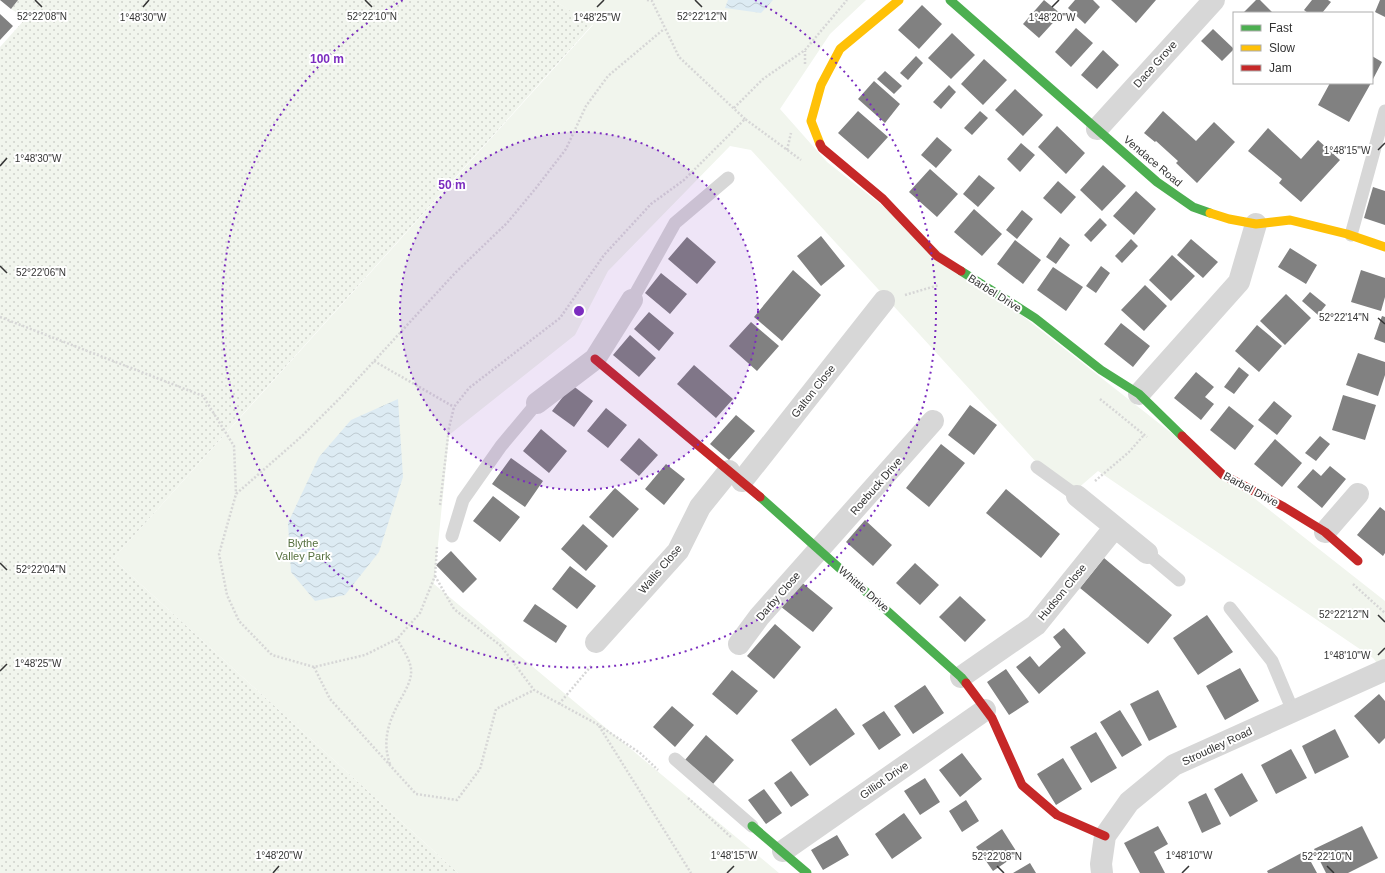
<svg xmlns="http://www.w3.org/2000/svg" width="1385" height="873" font-family="Arial,sans-serif">
<style>
.grass{fill:url(#grass-dots)}
.park{fill:#f1f5ed}
.water{fill:url(#water-waves)}
.building{fill:#818181}
.lines{fill:none;stroke-linecap:round;stroke-linejoin:round}
.path{stroke:#d6d6d6;stroke-width:2.5;stroke-dasharray:2 2;stroke-linecap:butt}
.lane{stroke:#d7d7d7;stroke-width:13}
.street{stroke:#d7d7d7;stroke-width:22}
.fast{stroke:#4caf50;stroke-width:9}
.slow{stroke:#ffc107;stroke-width:9}
.jam{stroke:#c62828;stroke-width:9}
.ticks{fill:none;stroke:#333;stroke-width:1.5}
.ring{fill:none;stroke:#7b2cbf;stroke-width:2;stroke-dasharray:2 4}
.labels{text-anchor:middle;dominant-baseline:central;stroke-width:4;stroke-linejoin:round;paint-order:stroke}
.street-label{font-size:11px;fill:#333;stroke:#fff}
.park-label{font-size:11px;fill:#56703f;stroke:#fff}
.ticks-label{font-size:10px;text-anchor:middle;fill:#333;stroke:#fff;stroke-width:4;stroke-linejoin:round;paint-order:stroke}
.centre{fill:#7b2cbf;stroke:#fff;stroke-width:2}
.ring-label{font-size:12px;text-anchor:middle;font-weight:bold;fill:#7b2cbf;stroke:#fff;stroke-width:4;stroke-linejoin:round;paint-order:stroke}
</style>
<defs>
<pattern id="grass-dots" width="8" height="8" patternUnits="userSpaceOnUse"><rect width="8" height="8" fill="#f1f5ed"/><path d="M2 2h.1M6 6h.1" fill="none" stroke="#cfd2cc" stroke-width="1.8" stroke-linecap="round"/></pattern>
<pattern id="water-waves" width="16" height="10" patternUnits="userSpaceOnUse"><rect width="16" height="10" fill="#ddebf3"/><path d="M0 5q4-4 8 0t8 0" fill="none" stroke="#becad1"/></pattern>
</defs>
<rect width="100%" height="100%" fill="#fff"/>
<path class="grass" d="M18,0H553L593,24L113,559L458,873H0V47L26,18L11,9Z"/>
<path class="park" d="M553,0H866L830,34L780,109L827,162L1385,601V673L1373,658L1098,471L1076,490L1047,474L751,150L730,146L608,271L575,335L449,435L434,584L779,873H458L113,559L593,25Z"/>
<path class="water" d="M728,0H773L761,13L725,8Z
M398,399L403,477L379,552L345,595L315,601L291,572L288,523L319,457L351,420Z"/>
<path class="building" d="M0,0H18L11,9Z
M1044,0L1061,14L1039,38L1023,24Z
M1075,0H1093L1100,7L1085,24L1068,8Z
M1111,0H1156L1136,23Z
M1256,0H1260L1273,13H1243Z
M1312,0H1328L1331,2L1322,13H1308L1304,10Z
M1380,0H1385V17L1375,12Z
M922,5L942,24L919,49L898,30Z
M0,14L13,26L0,40Z
M1076,28L1093,43L1071,67L1055,52Z
M1213,29L1234,49L1222,61L1201,41Z
M952,33L975,55L951,79L928,58Z
M1103,50L1119,65L1097,89L1081,75Z
M916,56L923,63L908,80L900,73Z
M1372,56L1382,62L1372,81Z
M984,59L1007,80L983,105L961,84Z
M885,71L902,86L894,94L877,79Z
M874,81L900,104L885,123L858,99Z
M1330,83H1371L1349,122L1318,105Z
M949,85L956,92L941,109L933,102Z
M1015,89L1043,115L1023,136L995,110Z
M858,111L888,137L868,159L838,133Z
M980,111L988,118L972,135L964,128Z
M1163,111L1196,141L1214,122L1235,142L1197,183L1176,163L1178,161L1156,141L1155,142L1144,133Z
M1057,126L1085,153L1066,174L1038,147Z
M1268,128L1301,159L1318,140L1340,160L1301,202L1279,183L1282,179L1248,151Z
M937,137L952,150L936,168L921,155Z
M1021,143L1035,155L1020,172L1007,159Z
M1103,165L1126,186L1102,211L1080,190Z
M930,169L958,194L937,217L909,192Z
M979,175L995,188L978,207L963,194Z
M1058,181L1076,197L1061,214L1043,198Z
M1373,187L1385,191V225L1364,218Z
M1136,191L1156,209L1134,235L1113,216Z
M974,209L1002,234L982,256L954,232Z
M1022,210L1033,219L1017,239L1006,230Z
M1100,218L1107,225L1091,242L1084,235Z
M821,236L845,266L821,286L797,256Z
M687,237L716,262L697,284L668,259Z
M1060,237L1070,245L1056,264L1046,257Z
M1131,239L1138,246L1122,263L1115,256Z
M1191,239L1218,262L1203,278L1177,255Z
M1015,240L1041,260L1023,284L997,264Z
M1290,248L1317,265L1306,284L1278,267Z
M1172,255L1195,276L1171,301L1149,280Z
M1101,266L1110,273L1096,293L1086,286Z
M1053,267L1083,287L1066,311L1037,290Z
M793,270L821,295L782,341L754,317Z
M1361,270L1385,278V297L1381,311L1351,302Z
M661,273L687,294L670,314L645,293Z
M1145,285L1167,306L1144,331L1121,310Z
M1310,292L1326,305L1318,315L1302,301Z
M1286,294L1311,318L1285,345L1260,321Z
M649,312L674,333L659,351L634,329Z
M1382,316L1385,317V343L1374,339Z
M751,322L779,346L757,371L729,346Z
M1121,323L1150,346L1133,367L1104,344Z
M1257,325L1282,346L1259,372L1235,351Z
M630,335L656,358L639,377L613,355Z
M1358,353L1385,362V375L1378,396L1346,385Z
M694,365L733,399L716,418L677,384Z
M1239,367L1249,375L1234,394L1224,387Z
M1196,372L1214,387L1205,397L1214,404L1201,420L1174,398Z
M572,385L593,401L574,427L552,411Z
M1343,395L1376,405L1365,440L1332,430Z
M1274,401L1292,416L1277,435L1258,420Z
M970,405L997,425L974,455L948,435Z
M1229,406L1254,426L1235,450L1210,430Z
M606,408L627,425L608,448L587,431Z
M736,415L755,431L729,460L710,444Z
M541,429L567,451L549,473L523,451Z
M1320,436L1330,444L1316,461L1305,453Z
M639,438L658,455L639,476L620,460Z
M1275,439L1302,463L1282,487L1254,464Z
M941,444L965,463L929,507L906,488Z
M511,458L543,481L525,507L492,484Z
M666,464L685,479L664,505L645,489Z
M1330,466L1346,479L1322,508L1297,487L1313,469L1321,476Z
M615,488L639,509L613,538L589,517Z
M1006,489L1060,534L1041,558L986,513Z
M493,496L520,517L500,542L473,521Z
M1380,507L1385,511V553L1383,556L1357,535Z
M865,520L892,545L873,566L846,542Z
M583,524L608,546L586,571L561,549Z
M451,551L477,579L463,593L436,565Z
M1104,558L1172,615L1148,644L1080,588Z
M915,563L939,585L920,605L896,583Z
M570,566L596,586L577,609L552,589Z
M800,581L833,608L813,632L780,606Z
M960,596L986,620L965,642L939,617Z
M535,604L567,626L556,643L523,621Z
M1207,615L1233,652L1198,675L1173,638Z
M775,624L801,647L774,679L747,656Z
M1064,628L1086,653L1039,694L1016,667L1030,656L1039,667L1061,647L1053,637Z
M1240,668L1259,701L1225,720L1206,686Z
M1006,669L1029,702L1009,715L987,682Z
M732,670L758,691L737,715L712,694Z
M925,685L944,713L913,734L894,706Z
M1158,690L1177,727L1149,741L1130,704Z
M1379,694L1385,701V738L1379,744L1354,716Z
M672,706L694,725L675,747L653,727Z
M836,708L855,734L810,766L791,740Z
M1120,710L1142,745L1122,757L1100,722Z
M884,711L901,735L879,750L862,725Z
M1335,729L1349,757L1315,774L1302,746Z
M1096,732L1117,768L1091,783L1070,747Z
M706,735L734,760L713,784L685,760Z
M1291,749L1307,778L1276,794L1261,765Z
M962,753L982,779L960,797L939,770Z
M1063,758L1082,789L1056,805L1037,774Z
M791,771L809,795L791,807L774,783Z
M1242,773L1258,801L1230,817L1214,789Z
M925,778L940,802L920,815L904,791Z
M764,789L782,813L766,824L748,800Z
M1206,793L1221,824L1202,833L1188,802Z
M966,800L979,821L962,832L949,811Z
M904,813L922,838L892,859L875,834Z
M1158,826L1168,844L1154,852L1165,873H1140L1124,843Z
M1362,826L1378,858L1348,873H1326L1314,849Z
M1002,829L1018,854L993,871L976,847Z
M837,835L849,855L823,870L811,850Z
M1305,851L1317,873H1268L1267,871Z
M1030,863L1036,873H1013Z"/>
<g class="lines">
<path class="path" d="M647,0L652,1L679,57L745,119
M805,64V51
M734,108L763,79L805,50L847,0
M787,150L791,133
M905,295L939,285
M0,317L203,396L234,446L236,494
M374,361L454,407
M1100,399L1147,437
M1095,481L1129,452L1144,435
M440,505L449,428L454,407L469,388L560,318L604,255L651,204L684,180L745,119L801,160
M437,547L435,576L420,613L397,639L365,655L314,667L272,655L239,621L227,595L219,554L236,494L302,436L342,396L455,273L507,223L536,188L566,149L586,106L608,76L664,29
M435,576L454,609L501,646L534,690L597,724L640,753L658,770
M1353,584L1385,613
M314,667L330,699L416,794L457,800L480,769L496,709L534,690
M559,704L592,665
M599,726L691,873
M390,764C381,739 390,718 403,695C407,687 412,679 411,669C410,659 402,648 397,639
M688,798L732,838"/>
<path class="lane" d="M1351,235L1385,111
M632,300L675,223L728,178
M1037,467L1077,496
M452,536L463,500L501,446L537,403
M1147,553L1179,580
M1230,608L1272,661L1293,711
M675,759L752,826"/>
<path class="street" d="M1097,129L1214,0
M1139,394L1239,282L1256,224
M537,403L595,359L632,300
M742,481L884,301
M1077,496L1147,553
M1325,532L1358,494
M596,642L678,551L700,507L729,471
M739,644L759,617L933,421
M961,677L1036,625L1115,527
M783,851L985,710
M1102,873L1101,864L1105,836L1129,802L1174,765L1385,670"/>
<path class="fast" d="M950,0L1157,182L1193,207L1210,213
M961,271L1035,318L1101,370L1139,394L1182,436
M760,497L961,677L966,683
M752,826L807,873"/>
<path class="slow" d="M820,144L811,121L821,85L840,49L899,0
M1210,213L1229,219L1256,224L1290,220L1347,234L1385,247"/>
<path class="jam" d="M820,144L822,148L883,199L937,256L961,271
M595,359L760,497
M1182,436L1223,475L1284,507L1325,532L1358,561
M966,683L992,718L1022,785L1057,815L1105,836"/>
</g>
<path class="ticks" d="M35,0L42,7M365,0L372,7M695,0L702,7M143,7L149,0M597,7L604,0M1052,7L1059,0M1378,150L1385,143M0,166L7,158M0,266L7,273M1378,318L1385,324M0,563L7,570M1378,615L1385,622M1378,655L1385,648M0,671L7,664M997,866L1004,873M1327,866L1334,873M273,873L279,866M727,873L734,866M1182,873L1189,866"/>
<circle cx="579" cy="311" r="179" fill="#7b2cbf" fill-opacity=".12"/>
<g class="ring">
<circle cx="579" cy="311" r="179"/>
<path d="M755 0A357 357 0 1 1 403 0"/>
</g>
<g class="labels">
<g class="street-label">
<text transform="translate(1155 64) rotate(-48)">Dace Grove</text>
<text transform="translate(1153 161) rotate(40)">Vendace Road</text>
<text transform="translate(995 293) rotate(32)">Barbel Drive</text>
<text transform="translate(813 391) rotate(-52)">Galton Close</text>
<text transform="translate(876 486) rotate(-49)">Roebuck Drive</text>
<text transform="translate(1251 489) rotate(28)">Barbel Drive</text>
<text transform="translate(660 569) rotate(-50)">Wallis Close</text>
<text transform="translate(864 589) rotate(41)">Whittle Drive</text>
<text transform="translate(1062 592) rotate(-51)">Hudson Close</text>
<text transform="translate(778 596) rotate(-49)">Darby Close</text>
<text transform="translate(1217 746) rotate(-25)">Stroudley Road</text>
<text transform="translate(884 780) rotate(-35)">Gilliot Drive</text>
</g>
<g class="park-label">
<text x="303" y="543">Blythe<tspan x="303" dy="13">Valley Park</tspan></text>
</g>
</g>
<g class="ticks-label">
<text x="42" y="20">52°22'08"N</text>
<text x="372" y="20">52°22'10"N</text>
<text x="702" y="20">52°22'12"N</text>
<text x="143" y="21">1°48'30"W</text>
<text x="597" y="21">1°48'25"W</text>
<text x="1052" y="21">1°48'20"W</text>
<text x="1347" y="154">1°48'15"W</text>
<text x="38" y="162">1°48'30"W</text>
<text x="41" y="276">52°22'06"N</text>
<text x="1344" y="321">52°22'14"N</text>
<text x="41" y="573">52°22'04"N</text>
<text x="1344" y="618">52°22'12"N</text>
<text x="1347" y="659">1°48'10"W</text>
<text x="38" y="667">1°48'25"W</text>
<text x="279" y="859">1°48'20"W</text>
<text x="734" y="859">1°48'15"W</text>
<text x="1189" y="859">1°48'10"W</text>
<text x="997" y="860">52°22'08"N</text>
<text x="1327" y="860">52°22'10"N</text>
</g>
<circle cx="579" cy="311" r="6" class="centre"/>
<g class="ring-label">
<text x="327" y="63">100 m</text>
<text x="452" y="189">50 m</text>
</g>
<rect x="1233" y="12" width="140" height="72" fill="#ffffff" stroke="#adadad"/>
<rect x="1241" y="25" width="20" height="6" fill="#4caf50" stroke="#adadad"/>
<text x="1269" y="32" font-size="12" fill="#333333">Fast</text>
<rect x="1241" y="45" width="20" height="6" fill="#ffc107" stroke="#adadad"/>
<text x="1269" y="52" font-size="12" fill="#333333">Slow</text>
<rect x="1241" y="65" width="20" height="6" fill="#c62828" stroke="#adadad"/>
<text x="1269" y="72" font-size="12" fill="#333333">Jam</text>
</svg>
